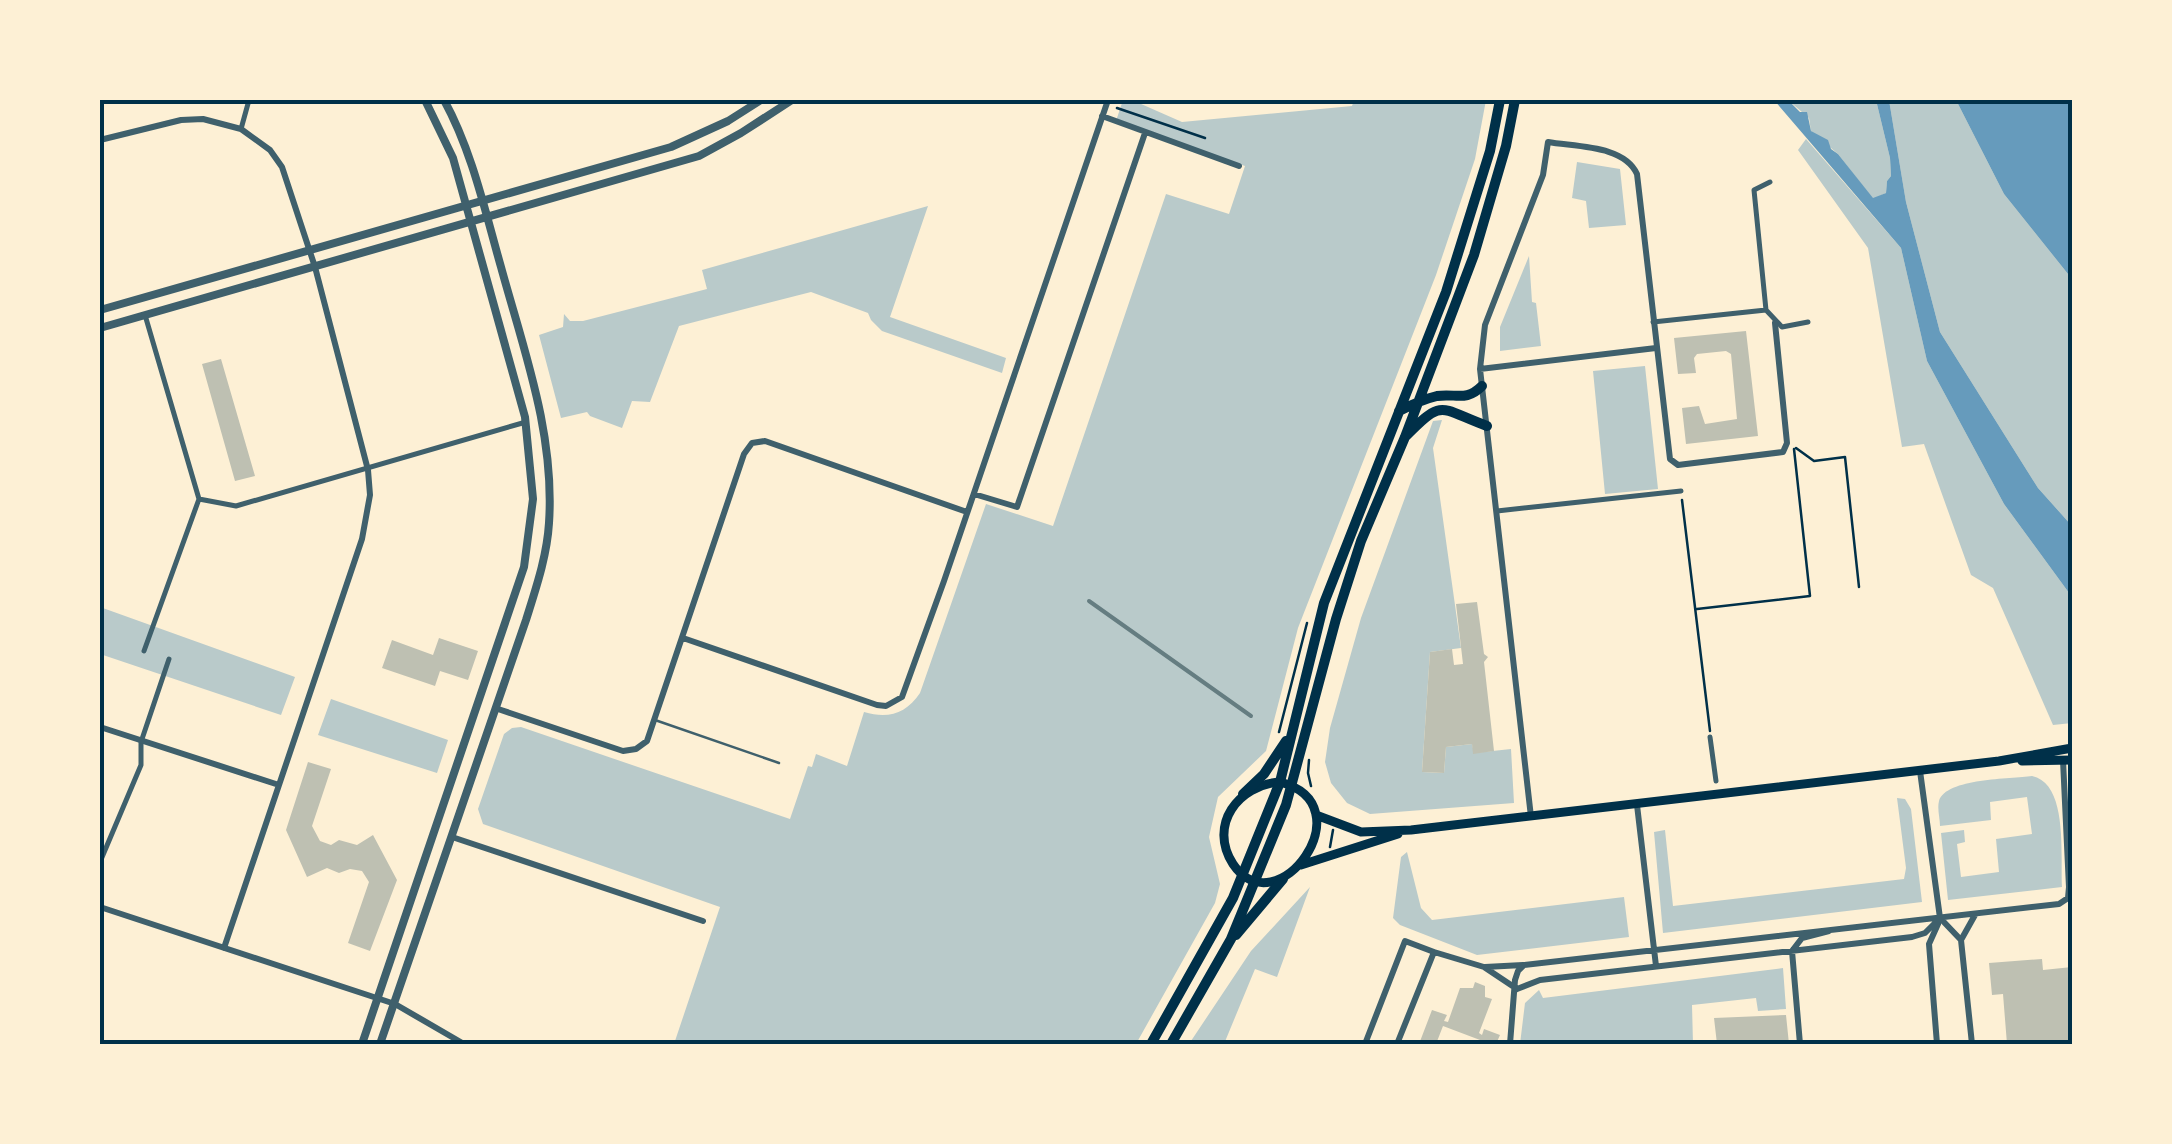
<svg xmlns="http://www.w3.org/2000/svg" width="2172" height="1144" font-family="Lato,sans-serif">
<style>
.green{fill:#b9caca}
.water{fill:#669bbc}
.building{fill:#bec0b2}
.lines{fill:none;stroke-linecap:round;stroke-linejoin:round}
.path{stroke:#003049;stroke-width:2.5}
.service{stroke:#3f606c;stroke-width:2.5}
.pedestrian{stroke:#3f606c;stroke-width:5}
.minor{stroke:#3f606c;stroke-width:6}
.tertiary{stroke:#3f606c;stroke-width:8}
.secondary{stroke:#003049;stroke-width:9}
.trunk{stroke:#003049;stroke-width:10}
.rail{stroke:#657d81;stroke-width:4}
.neatline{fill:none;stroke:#003049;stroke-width:4}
</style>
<rect width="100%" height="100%" fill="#fdf0d5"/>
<path class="green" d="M1123,100H1132L1182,122L1352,106L1354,100H1486L1475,159L1436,275L1298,628L1266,751L1218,797L1209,837L1220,884L1215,903L1136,1044H674L720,907L483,824L478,809L504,734L512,728L521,727L790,819L808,766L812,767L816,754L847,766L864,712C888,719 906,714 920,693L986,504L1053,526L1166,194L1229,214L1245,166L1116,121Z
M1788,100H1876L1890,158L1891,176L1887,181L1886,193L1873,199L1838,154L1811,131L1809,118Z
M1889,100H1956L2004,194L2072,279V526L2038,488L1940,332L1906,202Z
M1806,139L1901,248L1927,361L2004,504L2072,597V723L2053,725L1993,588L1971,575L1924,444L1902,447L1868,248L1798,150Z
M1577,162L1620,169L1626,225L1589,228L1586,201L1572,198Z
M928,206L890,317L1006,358L1002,373L882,331L871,320L868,313L811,292L679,326L650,402L632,401L622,428L590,416L587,412L561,418L539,335L563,327L564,314L570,321H583L707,289L702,270Z
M1529,256L1532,302L1536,303L1541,346L1500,351V327Z
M1645,366L1658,489L1605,494L1593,371Z
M1442,420L1433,448L1461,648L1430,652L1422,772L1444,773L1446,747L1472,744L1474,753L1511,749L1514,803L1370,814L1347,803L1331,783L1325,762L1330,728L1361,618L1433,421Z
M100,607L295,677L281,715L100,654Z
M331,699L448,740L437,773L318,735Z
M2032,776C2069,784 2060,857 2062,887L1948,900L1941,833L1964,830L1965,842L1957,844L1961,877L1999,872L1996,839L2032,834L2027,797L1990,802L1991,820L1940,826C1940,818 1937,809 1939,801C1946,778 2011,779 2032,776Z
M1897,798L1905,799L1911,809L1922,902L1663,933L1654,832L1665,830L1673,906L1904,879L1906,868Z
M1407,852L1421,908L1432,920L1624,897L1629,937L1477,955L1400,925L1393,918L1401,857Z
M1310,887L1277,977L1255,969L1224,1044H1189L1251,951Z
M1783,968L1786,1009L1758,1011L1756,998L1692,1005L1693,1044H1520L1525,1003L1539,990L1543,998Z"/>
<path class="water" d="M1774,100H1788L1800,112H1807L1811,131L1828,140L1831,149L1838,154L1873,198L1886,193L1887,181L1891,176L1890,158L1876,100H1889L1906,202L1940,332L2038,488L2072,526V597L2004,504L1927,361L1901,248Z
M1956,100H2072V279L2004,194Z"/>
<path class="building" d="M1746,331L1758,436L1686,444L1682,408L1699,406L1705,424L1737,419L1731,354L1726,351L1697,354L1694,358L1696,373L1678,374L1674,338Z
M221,359L255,476L235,481L202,364Z
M1477,602L1484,654L1488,657L1484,662L1494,751L1473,754L1472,744L1446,747L1444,773L1422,772L1430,652L1452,649L1454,665L1463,664L1456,604Z
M439,638L478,651L468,680L440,671L435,686L382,668L392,640L433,655Z
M308,762L331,769L312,826L320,841L331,845L339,840L357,845L373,835L397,880L370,951L348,943L369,882L362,871L350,869L339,873L327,868L307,877L286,830Z
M2042,959L2043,970L2072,967V1044H2007L2003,994L1992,995L1989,963Z
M1475,982L1485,986V997L1492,999L1479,1033L1482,1035L1484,1029L1500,1035L1496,1044H1479L1480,1040L1443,1026L1436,1044H1419L1432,1010L1447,1015L1444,1021L1448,1022L1460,988H1473Z
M1786,1015L1789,1044H1717L1714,1018Z"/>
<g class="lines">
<path class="path" d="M1117,108L1205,138
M1796,448L1814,461L1845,457L1859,587
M1682,500L1710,731
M1697,609L1810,596L1794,449
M1279,732L1307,623
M1309,760L1308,773L1311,786
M1330,847L1333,830"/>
<path class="service" d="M655,720L779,763"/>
<path class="pedestrian" d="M241,129L249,100
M1766,310L1782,327L1808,322
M1653,322L1766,310L1754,190L1770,182
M199,499L236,506L526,422
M1497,511L1681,491
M144,651L199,499L145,315
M1710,737L1716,781
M100,862L141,765V742L169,659"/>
<path class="minor" d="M1102,116L1239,166
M100,140L181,120L203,119L241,129L270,150L282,167L315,267L368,470L370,495L362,539L224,948
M1480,369L1656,348
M974,494L1017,507L1145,133
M683,638L877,705L886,706L902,697L944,581L1108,100
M495,708L623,751L636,749L647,741L744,454L752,443L765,441L967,512
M100,727L279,785
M1920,771L1940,918
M1637,805L1656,966
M1531,817L1480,369L1485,325L1543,175L1548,142C1576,147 1624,145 1637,174L1670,459L1678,465L1783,452L1787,443L1775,323
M452,837L703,921
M100,907L395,1004L464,1044
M1941,919L1961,940L1972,1044
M1961,940L1975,915
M1434,952L1484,967L1517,989
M1485,967L1523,965
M1517,989L1540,980L1912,937L1925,933L1939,919
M1365,1044L1405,941L1434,952L1397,1044
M1510,1044L1515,980L1518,971L1524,965L2059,904L2068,898L2069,887L2063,760
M1800,1044L1792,951L1802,938L1829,931
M1937,1044L1929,944L1938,924"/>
<path class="tertiary" d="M100,310L671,147L728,121L761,100
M100,328L699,156L741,133L792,100
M362,1044L524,567L533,499L525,417L453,158L425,100
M380,1044L526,620C536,588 547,556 549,523C555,434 524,351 501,267C485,211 472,151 444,100"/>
<path class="secondary" d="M2022,761L2072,760
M1280,782C1368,805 1276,929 1233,864C1208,825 1238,785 1280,782Z
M1316,815L1361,832L1411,830L1999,761L2072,748
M1301,865L1398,834"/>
<path class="trunk" d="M1399,411C1411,405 1424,399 1437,396C1456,393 1466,402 1482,386
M1406,436C1444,398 1438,408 1487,426
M1243,794L1264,774L1286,741
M1236,935L1283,879
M1151,1044L1233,898L1280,782L1324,603L1446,292L1490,151L1500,100
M1171,1044L1231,939L1286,805L1336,619L1361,541L1405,437L1474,255L1506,146L1515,100"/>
<path class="rail" d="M1089,601L1251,716"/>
</g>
<rect width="2172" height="1144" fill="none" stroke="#fdf0d5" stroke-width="205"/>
<rect x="102" y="102" width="1968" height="940" class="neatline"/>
</svg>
